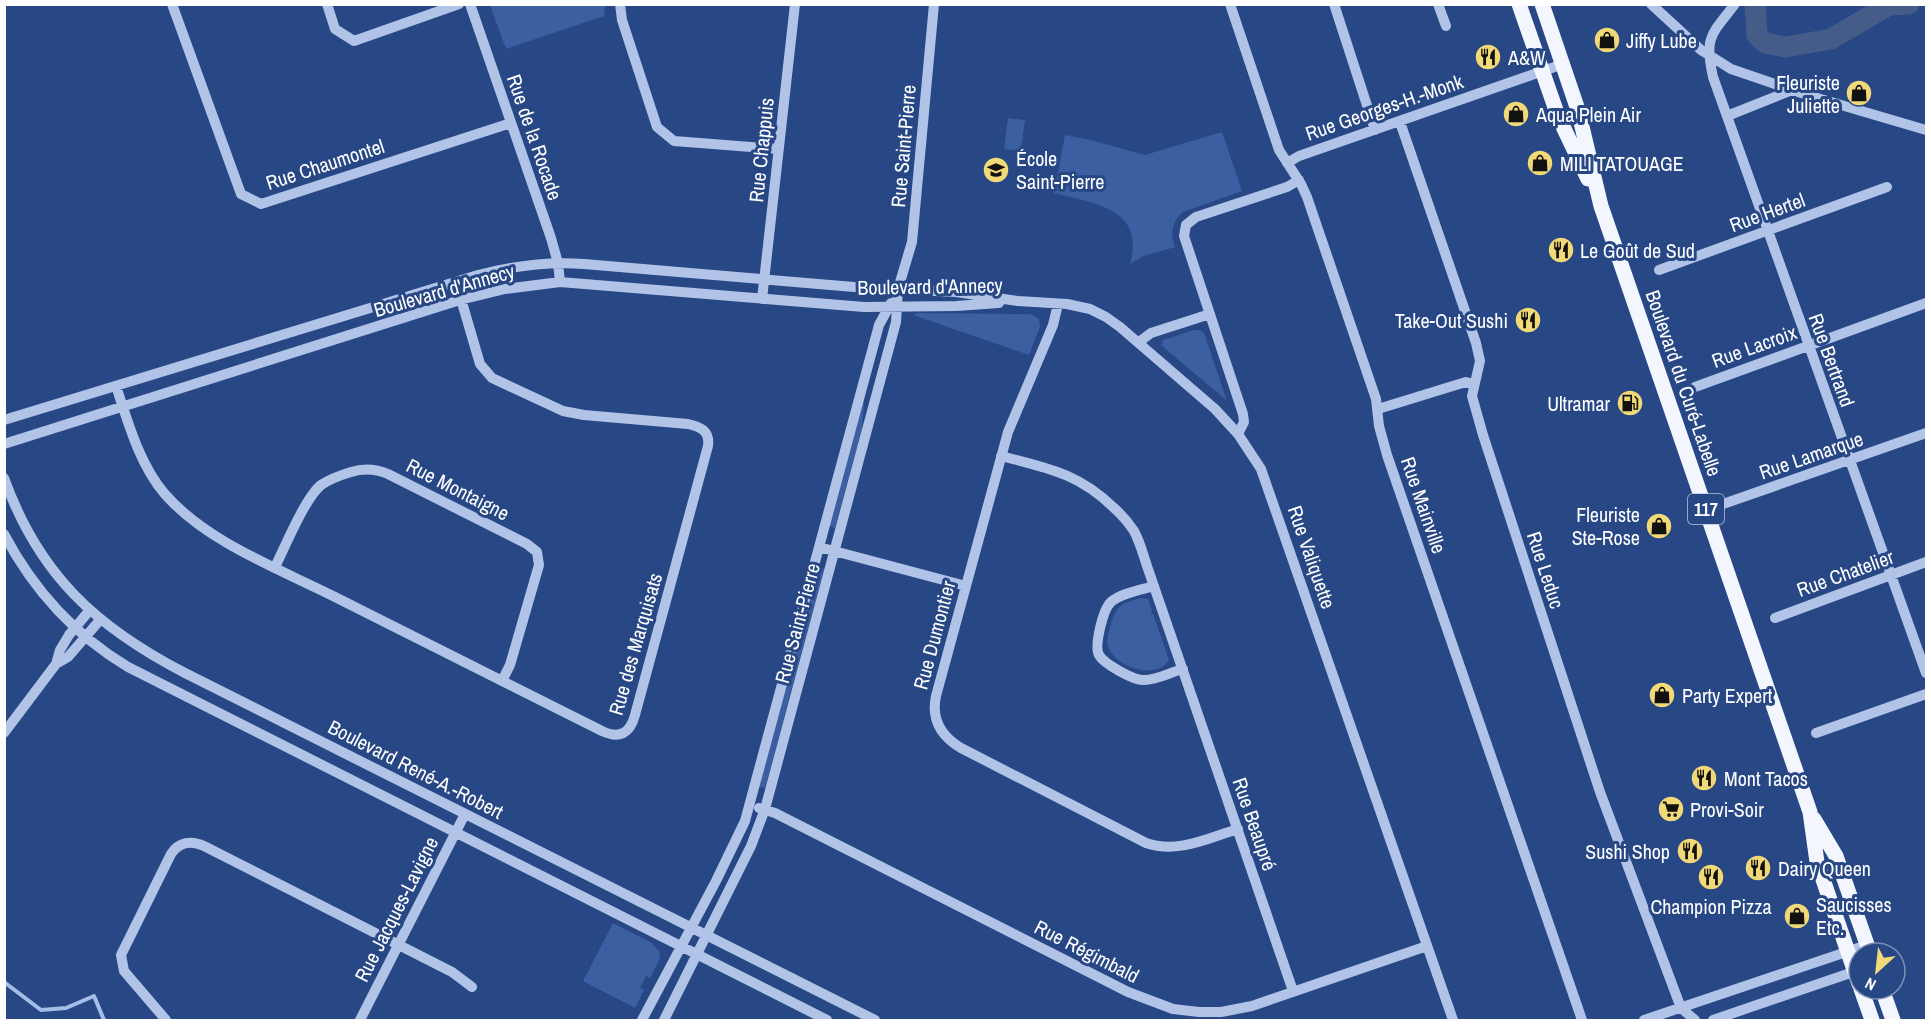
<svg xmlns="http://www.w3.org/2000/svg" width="1931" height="1025" font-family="'Archivo Narrow',sans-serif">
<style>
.green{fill:#3b5fa1}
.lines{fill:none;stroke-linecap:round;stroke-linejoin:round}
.stream{stroke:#a5bee8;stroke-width:4}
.river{stroke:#455c89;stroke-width:21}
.minor{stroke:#b1c4e8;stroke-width:10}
.major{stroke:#f3f6fe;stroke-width:15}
.labels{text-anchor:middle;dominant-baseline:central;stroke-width:6;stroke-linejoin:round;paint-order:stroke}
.shield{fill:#274785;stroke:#bec8da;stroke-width:1.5}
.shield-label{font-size:18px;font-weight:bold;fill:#fff}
.poi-label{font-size:20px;fill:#fff;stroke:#274785;text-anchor:start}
.street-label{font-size:20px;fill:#fff;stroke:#274785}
</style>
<rect width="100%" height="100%" fill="#274785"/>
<path class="green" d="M490,5V4L605,5L604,16L506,49Z
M1008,118L1025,120L1021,151L1004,149Z
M1222,132L1242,191L1183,212C1172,222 1170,233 1175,247L1144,256L1130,264C1146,208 1093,203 1054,193L1065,135L1091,140L1145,155Z
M917,313L1030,314L1039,319L1040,327L1029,355L913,315Z
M1194,330H1200L1204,333L1227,401L1161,345L1163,340Z
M862,402L864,403L862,429L835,528L829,526Z
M818,567L824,569L765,788L758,787Z
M1140,598L1148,599L1152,611L1151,614H1153L1169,660C1157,681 1113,667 1108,646C1106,639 1109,631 1111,624C1117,604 1122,604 1140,598Z
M613,923L652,943L659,951L660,958L650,978L646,976L640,988L644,990L635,1008L583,981Z"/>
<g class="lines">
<path class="stream" d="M4,982L41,1010L66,1008L94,996L104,1020"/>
<path class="river" d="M1755,4L1757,35L1765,43L1786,47L1831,39L1889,5L1909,4"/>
<path class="minor" d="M172,4L241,194L261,204L511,123
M327,4L335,29L354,41L459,4
M470,4L551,238L558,263L560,282
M620,4L622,20L657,127L674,141L778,149
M1230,4L1279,150L1301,184L1307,197L1376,399L1379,426L1387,455L1582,1020
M1334,4L1375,130
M1438,4L1446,26
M1651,4L1701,50L1731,69L1807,95L1926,130
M1735,4C1711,35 1704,37 1713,77L1926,673
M1727,116L1792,90
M1400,122L1476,343L1480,361L1472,396L1483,435L1600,792L1681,1008L1695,1020
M1287,163L1299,156L1563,64
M1659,270L1887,187
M762,299L795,4
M1058,304L1053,325L1008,432L936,696C931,719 941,736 961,748L1146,843C1178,854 1208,838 1238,829
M1139,342L1151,333L1210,314
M116,386C128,422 139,463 164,493C205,541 277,568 333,596C423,641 513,686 602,731C619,739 630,734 635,715L708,446C710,431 701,427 688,424L584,415L563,411L492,378L480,364L456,282
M1695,387L1926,303
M1378,409L1456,385L1466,382L1473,384
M4,420L478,275C513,266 547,261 584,264L866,288L956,292L1018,301L1067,304L1090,309L1106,317L1120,327L1215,409L1238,434L1261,469L1453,1020
M1238,434L1244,422L1243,414L1184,236L1186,225L1196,217L1287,187L1299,180
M4,444L460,300L505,289L560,282L864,307L956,306L999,303
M1001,456C1047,468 1078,473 1113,507C1121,514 1128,522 1134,531C1140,542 1143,554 1147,566L1293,991
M4,478C39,575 96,627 185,673L875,1020
M1706,510L1926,433
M4,534C33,589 75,635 128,667L827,1020
M819,547L966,586
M275,567C285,547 305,498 321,485C330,479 341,475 351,472C364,468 376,469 388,474L527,544L537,552L539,565L510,665L502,681
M1154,586C1141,590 1121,593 1111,602C1103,609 1094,646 1099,655C1104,664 1133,680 1143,680C1155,681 1171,672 1183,669
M1775,618L1926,562
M56,664L68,657L100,620
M4,733L56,664L60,650L69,635L89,611
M1816,733L1926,694
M759,808L775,813L1128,992L1173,1009L1199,1012H1221L1252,1006L1427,946
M166,1020L124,971L121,955L171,854C179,842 191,840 204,846L452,972L472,987
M360,1020L465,814
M642,1020L716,881L745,821L879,325L891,303
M664,1020L751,846L765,809L896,322L898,289L912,242L934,4
M1644,1020L1867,945
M1713,1020L1859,970"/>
<path class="major" d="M1519,4L1558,116L1588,179
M1542,4L1578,110L1601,206L1810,812L1817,862L1859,984
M1814,819L1836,856L1870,953
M1861,989L1872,1020
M1882,989L1893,1020"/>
</g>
<defs>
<symbol id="shop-disc" viewBox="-11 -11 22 22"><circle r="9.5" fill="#f0d976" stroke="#274785"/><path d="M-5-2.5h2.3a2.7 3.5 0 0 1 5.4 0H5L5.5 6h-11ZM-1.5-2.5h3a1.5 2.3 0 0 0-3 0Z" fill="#111"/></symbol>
<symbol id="restaurant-disc" viewBox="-11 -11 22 22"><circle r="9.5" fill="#f0d976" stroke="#274785"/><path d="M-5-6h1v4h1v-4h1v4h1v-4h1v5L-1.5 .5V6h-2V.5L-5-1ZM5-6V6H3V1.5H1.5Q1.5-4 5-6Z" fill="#111"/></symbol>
<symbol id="school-disc" viewBox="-11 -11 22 22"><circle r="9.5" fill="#f0d976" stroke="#274785"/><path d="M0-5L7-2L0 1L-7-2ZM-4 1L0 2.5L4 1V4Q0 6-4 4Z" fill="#111"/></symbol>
<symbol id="fuel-disc" viewBox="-11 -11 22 22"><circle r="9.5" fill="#f0d976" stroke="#274785"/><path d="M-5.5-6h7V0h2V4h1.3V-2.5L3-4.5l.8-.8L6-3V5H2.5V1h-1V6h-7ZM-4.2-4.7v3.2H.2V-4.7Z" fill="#111"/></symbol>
<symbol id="supermarket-disc" viewBox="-11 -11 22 22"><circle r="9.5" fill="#f0d976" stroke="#274785"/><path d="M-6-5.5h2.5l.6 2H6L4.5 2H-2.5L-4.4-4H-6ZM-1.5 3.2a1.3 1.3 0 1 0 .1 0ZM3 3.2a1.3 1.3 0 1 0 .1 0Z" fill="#111"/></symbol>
</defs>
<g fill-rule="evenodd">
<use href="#shop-disc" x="1592" y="25" width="30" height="30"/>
<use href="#restaurant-disc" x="1473" y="42" width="30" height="30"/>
<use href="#shop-disc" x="1844" y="78" width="30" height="30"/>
<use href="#shop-disc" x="1501" y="99" width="30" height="30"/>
<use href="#shop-disc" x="1525" y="148" width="30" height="30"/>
<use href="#school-disc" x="981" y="155" width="30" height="30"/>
<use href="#restaurant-disc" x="1546" y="235" width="30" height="30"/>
<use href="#restaurant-disc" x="1513" y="305" width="30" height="30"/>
<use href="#fuel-disc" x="1615" y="388" width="30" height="30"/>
<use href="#shop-disc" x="1644" y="511" width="30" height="30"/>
<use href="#shop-disc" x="1647" y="680" width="30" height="30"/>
<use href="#restaurant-disc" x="1689" y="763" width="30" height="30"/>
<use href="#supermarket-disc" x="1656" y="794" width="30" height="30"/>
<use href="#restaurant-disc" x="1675" y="836" width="30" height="30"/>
<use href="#restaurant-disc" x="1743" y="853" width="30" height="30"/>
<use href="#restaurant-disc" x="1696" y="862" width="30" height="30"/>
<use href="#shop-disc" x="1782" y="901" width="30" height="30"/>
</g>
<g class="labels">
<rect class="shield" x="1688" y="494" width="36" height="30" rx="4.5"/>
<g class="shield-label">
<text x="1706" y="509">117</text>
</g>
<g class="poi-label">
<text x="1626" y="40">Jiffy Lube</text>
<text x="1508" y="57">A&amp;W</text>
<text x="1840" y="82" text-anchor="end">Fleuriste<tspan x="1840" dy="23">Juliette</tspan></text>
<text x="1536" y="114">Aqua Plein Air</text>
<text x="1016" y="158">École<tspan x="1016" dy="23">Saint-Pierre</tspan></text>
<text x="1560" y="163">MILI TATOUAGE</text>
<text x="1580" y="250">Le Goût de Sud</text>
<text x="1508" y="320" text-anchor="end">Take-Out Sushi</text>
<text x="1610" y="403" text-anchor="end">Ultramar</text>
<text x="1640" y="514" text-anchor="end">Fleuriste<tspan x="1640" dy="23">Ste-Rose</tspan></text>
<text x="1682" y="695">Party Expert</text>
<text x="1724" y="778">Mont Tacos</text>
<text x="1690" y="809">Provi-Soir</text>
<text x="1670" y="851" text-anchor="end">Sushi Shop</text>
<text x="1778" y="868">Dairy Queen</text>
<text x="1816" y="904">Saucisses<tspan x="1816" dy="23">Etc.</tspan></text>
<text x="1711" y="906" text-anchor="middle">Champion Pizza</text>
</g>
<g class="street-label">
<text transform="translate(1384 107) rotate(-19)">Rue Georges-H.-Monk</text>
<text transform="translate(535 137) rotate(71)">Rue de la Rocade</text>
<text transform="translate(903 146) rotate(-85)">Rue Saint-Pierre</text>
<text transform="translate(761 150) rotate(-84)">Rue Chappuis</text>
<text transform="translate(325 164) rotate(-18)">Rue Chaumontel</text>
<text transform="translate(1767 212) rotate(-20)">Rue Hertel</text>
<text transform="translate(930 286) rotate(-1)">Boulevard d'Annecy</text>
<text transform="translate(444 290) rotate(-16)">Boulevard d'Annecy</text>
<text transform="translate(1754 346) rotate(-20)">Rue Lacroix</text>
<text transform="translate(1832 360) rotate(70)">Rue Bertrand</text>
<text transform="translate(1684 383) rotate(71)">Boulevard du Curé-Labelle</text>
<text transform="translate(1811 455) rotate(-19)">Rue Lamarque</text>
<text transform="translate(458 489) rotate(27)">Rue Montaigne</text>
<text transform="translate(1424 505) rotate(71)">Rue Mainville</text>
<text transform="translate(1312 557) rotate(71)">Rue Valiquette</text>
<text transform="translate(1546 570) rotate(72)">Rue Leduc</text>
<text transform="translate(1845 573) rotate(-20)">Rue Chatelier</text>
<text transform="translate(797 623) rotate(-75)">Rue Saint-Pierre</text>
<text transform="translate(934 635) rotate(-75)">Rue Dumontier</text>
<text transform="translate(635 644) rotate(-74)">Rue des Marquisats</text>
<text transform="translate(416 769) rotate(27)">Boulevard René-A.-Robert</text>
<text transform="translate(1255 824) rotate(71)">Rue Beaupré</text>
<text transform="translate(396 909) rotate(-63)">Rue Jacques-Lavigne</text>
<text transform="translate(1087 951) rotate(27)">Rue Régimbald</text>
</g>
</g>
<rect width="1931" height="1025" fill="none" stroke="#ffffff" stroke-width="12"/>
<g transform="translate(1877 971) rotate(207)"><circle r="28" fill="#274785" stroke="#7d91b6" stroke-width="1.5"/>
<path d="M0-4.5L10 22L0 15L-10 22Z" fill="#f0d976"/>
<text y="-9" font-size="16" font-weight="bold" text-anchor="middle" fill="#ffffff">N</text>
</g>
</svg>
